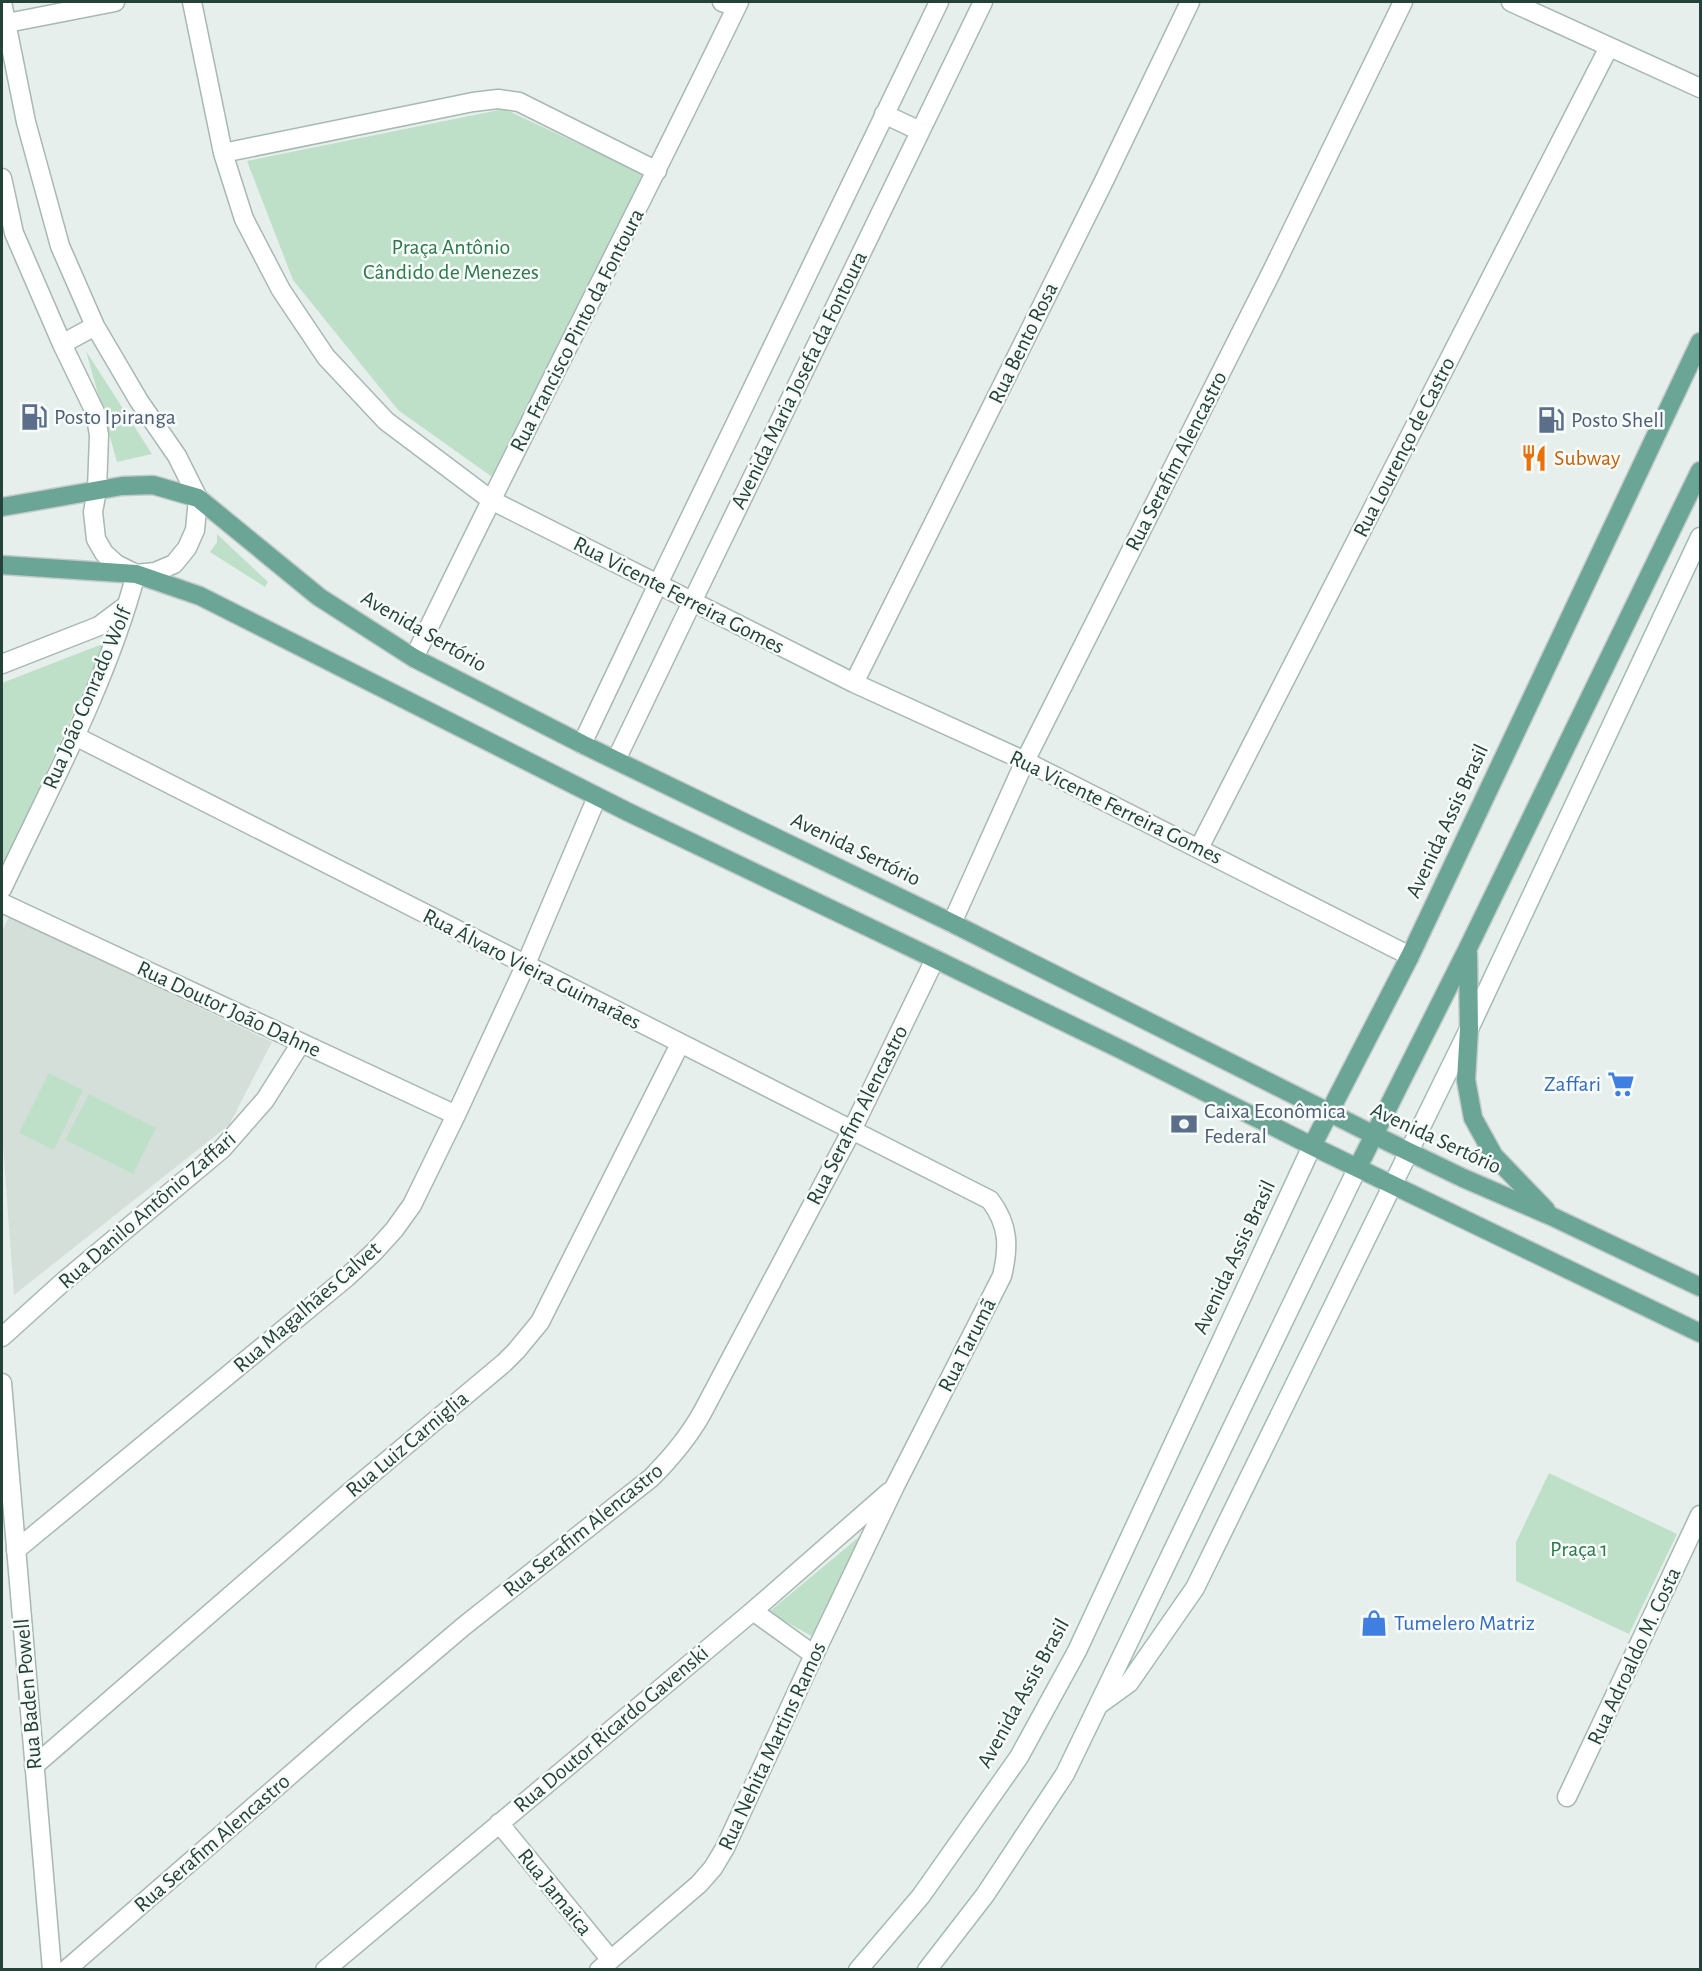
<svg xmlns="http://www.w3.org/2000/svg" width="1702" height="1971" font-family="'Alegreya Sans',sans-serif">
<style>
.built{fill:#d4dfda}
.green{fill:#bfe0c8}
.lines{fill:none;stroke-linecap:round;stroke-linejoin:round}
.minor-casing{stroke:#a8b8b2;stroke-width:21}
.tertiary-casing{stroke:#a8b8b2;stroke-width:21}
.secondary-casing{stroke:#a4bbb3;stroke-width:21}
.primary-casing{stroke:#c2cac8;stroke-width:21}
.minor{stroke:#fff;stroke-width:18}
.tertiary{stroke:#fff;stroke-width:18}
.secondary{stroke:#fff;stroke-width:18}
.primary{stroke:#6aa596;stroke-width:18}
.labels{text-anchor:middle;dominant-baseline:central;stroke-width:5;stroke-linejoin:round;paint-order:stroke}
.park-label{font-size:22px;fill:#2d7a4b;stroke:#f7fbf9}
.street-label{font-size:22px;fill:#24423a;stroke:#f7fbf9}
.service-label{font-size:22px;fill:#4e5e75;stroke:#f7fbf9;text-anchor:start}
.food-label{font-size:22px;fill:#c56008;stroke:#f7fbf9;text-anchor:start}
.shop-label{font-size:22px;fill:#366cbe;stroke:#f7fbf9;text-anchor:end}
</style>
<rect width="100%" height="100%" fill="#e6efeb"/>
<path class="built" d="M9,917L272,1042L229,1125L14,1295L2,1131V931Z"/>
<path class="green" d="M504,109L645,175L495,479L398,410L293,280L247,161Z
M86,351L152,454L117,462Z
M217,534L268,582L265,587L210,552L217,542Z
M105,643L2,870V683Z
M49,1073L83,1090L54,1150L19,1133Z
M89,1094L156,1128L133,1174L65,1140Z
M1549,1473L1677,1534L1629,1634L1516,1581V1542Z
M865,1532L813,1637L769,1612Z"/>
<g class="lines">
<defs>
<path id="minor" d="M192,2L223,153L244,219L281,290L326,357L386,421L491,500
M722,2L736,7
M1511,2L1700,88
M2,24L115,2
M884,114L920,131
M223,153L473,102L498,99L519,102L657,171
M658,584L939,2
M692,602L983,2
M75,736L990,1200C1009,1225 1009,1247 1002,1276L895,1486L814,1655L725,1848L713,1868L699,1884L599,1970
M1199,848L1609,47
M2,903L456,1115
M952,923L1025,761L1272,271L1403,2
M2,1337L63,1282L222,1149L265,1100L301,1043
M16,1550L346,1278L374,1252L394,1230L412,1205L456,1115L525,966L597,797
M753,1611L814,1655
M34,1766L350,1492L504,1363L516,1351L540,1322L680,1044
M1567,1797L1700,1515
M499,1823L611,1960
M66,1970L358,1716L464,1626L651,1478C671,1458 688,1438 702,1413L852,1130L935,959
M325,1970L753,1611L889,1492"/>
<path id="tertiary" d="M2,2L26,122L60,246L95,326L139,401L177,456L198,498L195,530L187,548L174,564L155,572L136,574
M2,178L14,233L62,344L95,412L99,435L97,490L93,512L96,539L104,553L116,564L136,574
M62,344L95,326
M491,500L854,683L1025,761L1410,956
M414,658C520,438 633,221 739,2
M2,664L99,626L127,605
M854,683L1102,185L1190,2
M582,744L658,584
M616,760L692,602
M2,889C50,787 106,685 136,574
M2,1383L52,1970"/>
<path id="secondary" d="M1100,1704L1129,1683L1195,1588L1469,1029L1700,537
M858,1970L921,1896L1019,1757L1077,1651L1312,1146
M927,1970L985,1895L1065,1774L1358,1167"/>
<path id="primary" d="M2,507L122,486L153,485L198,498L319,597L414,658L582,744L952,923L1374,1135L1463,1178L1551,1216L1700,1287
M2,565L136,574L200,596L628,812L935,959L1124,1051L1312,1146L1700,1333
M1468,953L1469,1029L1466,1080L1473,1118L1494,1156L1546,1210
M1312,1146L1410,956L1700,342
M1358,1167L1468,948L1700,471"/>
</defs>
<use href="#minor" class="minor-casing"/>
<use href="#tertiary" class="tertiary-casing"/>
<use href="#secondary" class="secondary-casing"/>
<use href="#primary" class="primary-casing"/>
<use href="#minor" class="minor"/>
<use href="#tertiary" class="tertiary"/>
<use href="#secondary" class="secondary"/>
<use href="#primary" class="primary"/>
</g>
<defs>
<symbol id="fuel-bare" viewBox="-9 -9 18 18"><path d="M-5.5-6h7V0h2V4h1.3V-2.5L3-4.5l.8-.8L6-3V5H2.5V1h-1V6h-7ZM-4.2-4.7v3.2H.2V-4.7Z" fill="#5c6f8a" stroke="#f7fbf9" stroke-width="2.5" paint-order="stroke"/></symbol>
<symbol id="restaurant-bare" viewBox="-9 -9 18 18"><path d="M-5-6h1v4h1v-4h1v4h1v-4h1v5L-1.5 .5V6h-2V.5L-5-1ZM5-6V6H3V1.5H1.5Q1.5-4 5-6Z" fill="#e8710a" stroke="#f7fbf9" stroke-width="2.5" paint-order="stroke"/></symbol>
<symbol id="supermarket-bare" viewBox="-9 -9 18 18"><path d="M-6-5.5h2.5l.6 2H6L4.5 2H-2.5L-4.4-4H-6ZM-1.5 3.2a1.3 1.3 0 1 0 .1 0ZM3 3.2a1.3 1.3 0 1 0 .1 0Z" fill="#3f7fe0" stroke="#f7fbf9" stroke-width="2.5" paint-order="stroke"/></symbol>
<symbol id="bank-bare" viewBox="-9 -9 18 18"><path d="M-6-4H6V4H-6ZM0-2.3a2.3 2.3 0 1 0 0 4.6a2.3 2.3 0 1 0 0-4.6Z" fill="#5c6f8a" stroke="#f7fbf9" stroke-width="2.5" paint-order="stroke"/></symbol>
<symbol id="shop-bare" viewBox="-9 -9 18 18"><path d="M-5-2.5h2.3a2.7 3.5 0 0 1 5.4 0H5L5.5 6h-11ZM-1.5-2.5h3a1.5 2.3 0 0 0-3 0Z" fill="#3f7fe0" stroke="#f7fbf9" stroke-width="2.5" paint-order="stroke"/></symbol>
</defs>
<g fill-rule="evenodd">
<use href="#fuel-bare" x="15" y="398" width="38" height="38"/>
<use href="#fuel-bare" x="1532" y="401" width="38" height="38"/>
<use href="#restaurant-bare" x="1515" y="439" width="38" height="38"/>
<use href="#supermarket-bare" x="1602" y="1065" width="38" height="38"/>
<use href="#bank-bare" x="1165" y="1105" width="38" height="38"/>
<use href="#shop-bare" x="1355" y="1604" width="38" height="38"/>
</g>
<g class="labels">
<g class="park-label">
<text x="451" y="247">Praça Antônio<tspan x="451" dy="25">Cândido de Menezes</tspan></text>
<text x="1579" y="1549">Praça 1</text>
</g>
<g class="street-label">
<text transform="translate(577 330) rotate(-63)">Rua Francisco Pinto da Fontoura</text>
<text transform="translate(1023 343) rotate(-64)">Rua Bento Rosa</text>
<text transform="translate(799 380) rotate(-64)">Avenida Maria Josefa da Fontoura</text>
<text transform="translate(1404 447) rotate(-63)">Rua Lourenço de Castro</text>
<text transform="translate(1176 461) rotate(-63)">Rua Serafim Alencastro</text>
<text transform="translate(679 595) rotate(27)">Rua Vicente Ferreira Gomes</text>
<text transform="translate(424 631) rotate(30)">Avenida Sertório</text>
<text transform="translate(87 698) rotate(-67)">Rua João Conrado Wolf</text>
<text transform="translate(1116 807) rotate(26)">Rua Vicente Ferreira Gomes</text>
<text transform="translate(1447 821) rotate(-65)">Avenida Assis Brasil</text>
<text transform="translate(856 849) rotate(26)">Avenida Sertório</text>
<text transform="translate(532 969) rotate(27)">Rua Álvaro Vieira Guimarães</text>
<text transform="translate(229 1009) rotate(25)">Rua Doutor João Dahne</text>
<text transform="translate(857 1115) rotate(-63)">Rua Serafim Alencastro</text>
<text transform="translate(1436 1138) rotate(25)">Avenida Sertório</text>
<text transform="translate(147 1210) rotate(-41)">Rua Danilo Antônio Zaffari</text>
<text transform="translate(1234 1257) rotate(-65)">Avenida Assis Brasil</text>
<text transform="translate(307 1307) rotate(-41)">Rua Magalhães Calvet</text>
<text transform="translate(967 1345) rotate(-63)">Rua Tarumã</text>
<text transform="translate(407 1444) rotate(-40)">Rua Luiz Carniglia</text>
<text transform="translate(583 1530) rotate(-39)">Rua Serafim Alencastro</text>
<text transform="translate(1634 1656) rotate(-65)">Rua Adroaldo M. Costa</text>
<text transform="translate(1023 1693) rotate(-61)">Avenida Assis Brasil</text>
<text transform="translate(28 1694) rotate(-95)">Rua Baden Powell</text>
<text transform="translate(611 1729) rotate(-40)">Rua Doutor Ricardo Gavenski</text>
<text transform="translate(772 1746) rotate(-65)">Rua Nehita Martins Ramos</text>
<text transform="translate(212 1843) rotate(-41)">Rua Serafim Alencastro</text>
<text transform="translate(555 1892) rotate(51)">Rua Jamaica</text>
</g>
<g class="service-label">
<text x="54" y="417">Posto Ipiranga</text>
<text x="1571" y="420">Posto Shell</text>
<text x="1204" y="1111">Caixa Econômica<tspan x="1204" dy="25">Federal</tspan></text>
</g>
<g class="food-label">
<text x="1554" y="458">Subway</text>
</g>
<g class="shop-label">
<text x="1601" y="1084">Zaffari</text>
<text x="1394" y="1623" text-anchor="start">Tumelero Matriz</text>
</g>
</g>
<rect width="1702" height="1971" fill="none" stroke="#24423a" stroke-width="6"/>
</svg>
